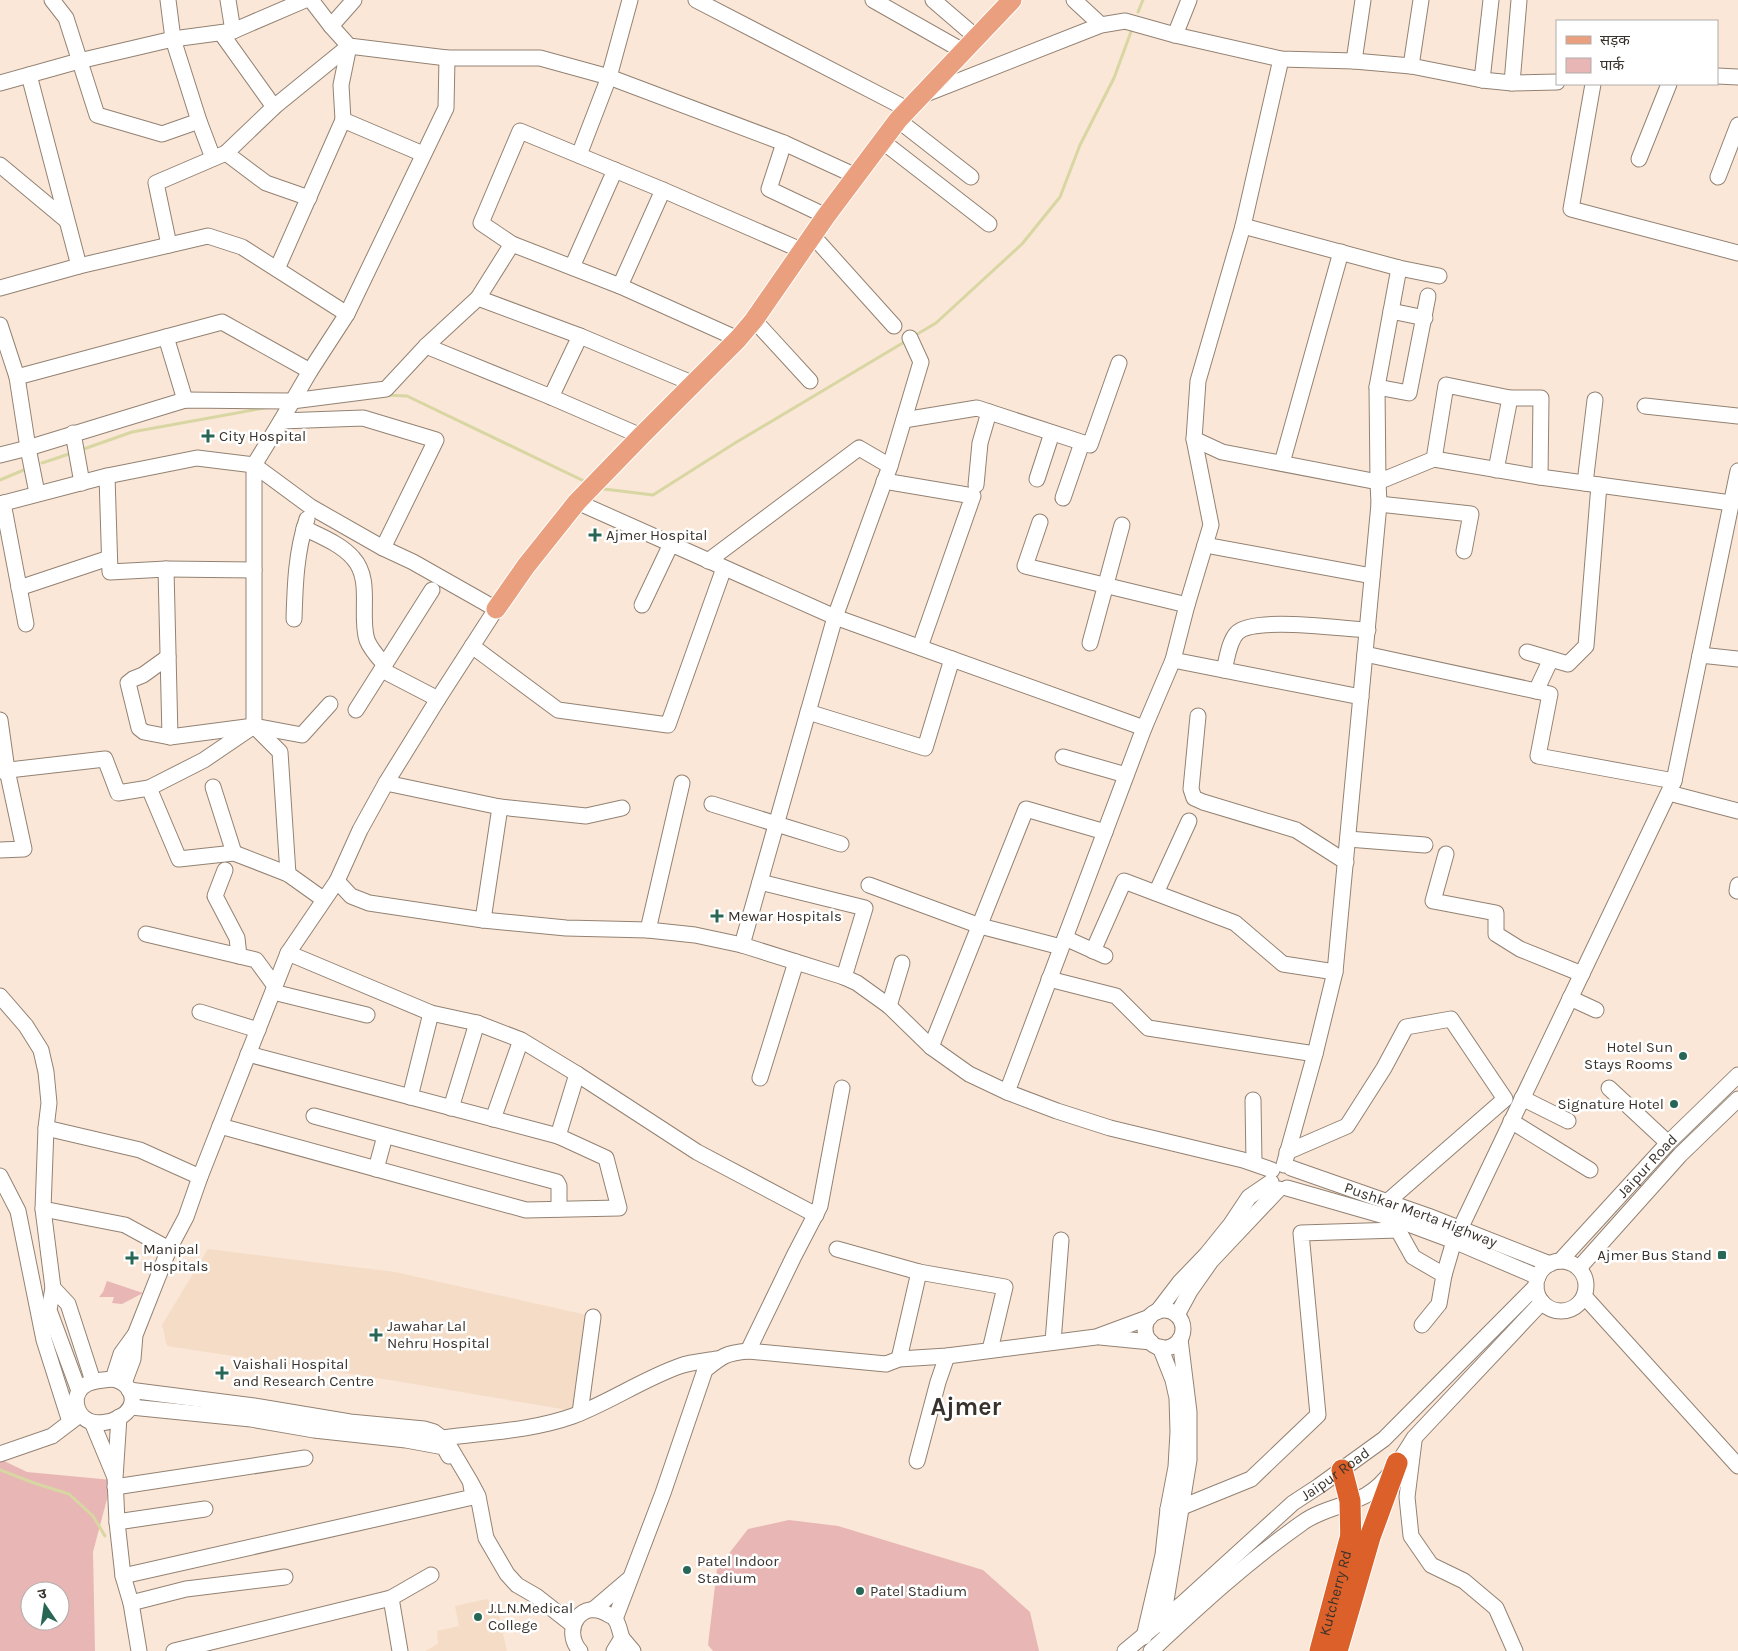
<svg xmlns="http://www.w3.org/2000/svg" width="1738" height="1651" font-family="Karla,'Noto Sans Devanagari',sans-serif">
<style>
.built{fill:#f5dcc6}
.green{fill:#e8b6b4;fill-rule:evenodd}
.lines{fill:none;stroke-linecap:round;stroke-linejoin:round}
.stream{stroke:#d8d6a2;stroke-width:3}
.minor-casing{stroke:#938273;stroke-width:17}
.major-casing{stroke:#fff;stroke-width:21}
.highway-casing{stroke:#fff;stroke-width:23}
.minor{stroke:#fff;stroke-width:15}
.major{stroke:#eaa07f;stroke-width:19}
.highway{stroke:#dc6029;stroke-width:21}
.poi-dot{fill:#286755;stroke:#fff;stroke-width:2}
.labels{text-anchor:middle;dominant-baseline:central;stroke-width:5;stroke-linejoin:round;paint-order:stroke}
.poi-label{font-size:15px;fill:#39322c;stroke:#fff;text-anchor:start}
.street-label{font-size:15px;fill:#39322c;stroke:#fff}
.town-label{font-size:25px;font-weight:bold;fill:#39322c;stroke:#fff}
</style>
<rect width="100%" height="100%" fill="#fae7d7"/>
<path class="built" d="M208,1249L395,1272L591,1316L574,1411L396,1381L167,1346L162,1325Z
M487,1599L497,1608L507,1651H425L438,1644L437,1631L459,1626L455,1606Z"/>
<path class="green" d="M107,1281L143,1293L122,1304L112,1303L114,1297H99L103,1292Z
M0,1459L27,1472L112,1480L93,1552L95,1651H0ZM30,1591H60V1621H30Z
M789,1520L838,1526L983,1570L1030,1612L1039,1651H713L708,1645L717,1569L748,1529Z"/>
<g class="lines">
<path class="stream" d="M1138,12L1143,0
M914,336L936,323L1022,244L1060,197L1080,145L1114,78L1132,29
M385,395L407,396L586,482
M81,450L132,432L264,408
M42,463L69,454
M0,480L26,469
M604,489L653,495L735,443L906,341
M0,1470L34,1483L69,1494L93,1516L105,1536"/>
<defs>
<g id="minor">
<path d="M52,0L66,18L97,115L162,134L199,121"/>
<path d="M168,0L173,39L199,121L213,158"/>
<path d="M228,0L233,31"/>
<path d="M311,0L331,26L349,46L447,58H540L609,77L784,143L856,176"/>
<path d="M696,0L907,109"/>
<path d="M873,0L963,51"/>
<path d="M933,0L976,37"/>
<path d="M1074,0L1101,25"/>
<path d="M331,26L354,0"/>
<path d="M221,33L274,107"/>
<path d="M1175,35L1189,0"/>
<path d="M1281,59L1243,226L1198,381L1194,439L1222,452L1378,482L1379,504L1335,972L1315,1054L1284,1165"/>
<path d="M1354,61L1363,0"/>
<path d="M1411,66L1421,0"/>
<path d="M29,75L79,266"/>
<path d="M1717,76L1738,77"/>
<path d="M1482,80L1491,0"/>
<path d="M0,83L79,61L173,39L233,31L305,0"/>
<path d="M1512,83L1519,0"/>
<path d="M1593,84L1571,209L1738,253"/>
<path d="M923,95L1101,25L1125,21L1175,35L1281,59L1354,61L1411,66L1482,80L1512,83L1557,82"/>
<path d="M343,120L341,85L349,46"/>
<path d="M898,120L971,177"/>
<path d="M882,141L989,224"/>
<path d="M784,143L769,189L826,216"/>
<path d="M226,153L266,183L309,198"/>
<path d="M579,155L609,77L630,0"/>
<path d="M1639,159L1669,84"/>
<path d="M0,165L66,220"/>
<path d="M1718,177L1738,125"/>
<path d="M1243,226L1399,268L1439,276"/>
<path d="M813,236L894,326"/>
<path d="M169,245L156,183L226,153L274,107L349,46"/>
<path d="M572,267L615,170"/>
<path d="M1399,268L1377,387L1378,482L1434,459L1446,385L1510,398H1541L1540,477"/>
<path d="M277,269L343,120L423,154"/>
<path d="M620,286L663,190"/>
<path d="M0,288L79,266L208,236L242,247L347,314"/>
<path d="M478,298L580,336L694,384"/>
<path d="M1391,311L1425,318"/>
<path d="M754,320L810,381"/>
<path d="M0,325L17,377L28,448L37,493"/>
<path d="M166,337L185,400"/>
<path d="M738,339L620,286L512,244L481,223L520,131L663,190L803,251"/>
<path d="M426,346L551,397L641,436"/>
<path d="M17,377L222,322L310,371"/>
<path d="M1377,387L1409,393L1428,296"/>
<path d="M551,397L580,336"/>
<path d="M1645,406L1738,416"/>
<path d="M904,420L977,408L1090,445L1119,363"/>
<path d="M281,421L363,418L436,440L383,548"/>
<path d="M73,433L82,483"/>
<path d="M0,455L28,448L185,400L292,401L386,389L426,346L478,298L512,244"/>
<path d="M1434,459L1540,477L1731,503"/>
<path d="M1282,463L1341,252"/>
<path d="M1496,470L1510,398"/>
<path d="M107,476L110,572L166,569L170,737L254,726L302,735L330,704"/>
<path d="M1037,479L1052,433"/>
<path d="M884,481L973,496L920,647"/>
<path d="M1585,483L1595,400"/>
<path d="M976,485L980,443L989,412"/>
<path d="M1063,498L1082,443"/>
<path d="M577,502L835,617L1144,728"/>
<path d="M3,503L26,624"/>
<path d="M0,504L107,476L197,458L254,465L311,507L383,548L413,562L496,609L438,699L386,783L360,830L337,881L351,896L369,903L483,920L566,928L648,930L695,935L742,945L844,977L857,983L889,1006L931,1047L969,1074L1007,1092L1057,1111L1110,1128L1243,1160L1272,1170"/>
<path d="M1379,504L1471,514L1464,551"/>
<path d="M1040,522L1025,566L1187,605"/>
<path d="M304,528C320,536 341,544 353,558C373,580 359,615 367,640C371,650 378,657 385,665"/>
<path d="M1205,545L1372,576"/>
<path d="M708,561L859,448L890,466"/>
<path d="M166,569L254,570"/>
<path d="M19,588L109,558"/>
<path d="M642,605L671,544"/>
<path d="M294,619C295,585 296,552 307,519"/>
<path d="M1090,643L1122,525"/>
<path d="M472,646L558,710L668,725L724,568"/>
<path d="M1527,652L1568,664L1586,646L1599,485"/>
<path d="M1365,654L1550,694L1538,756L1674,781"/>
<path d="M1700,655L1738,659"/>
<path d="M168,657L143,675L133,679L128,683L139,728L144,732L170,737"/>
<path d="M1173,660L1361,697"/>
<path d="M382,670L438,699"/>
<path d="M1224,670C1227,659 1229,641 1237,633C1253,616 1342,629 1368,630"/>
<path d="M1536,691L1551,659"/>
<path d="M356,710L432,590"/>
<path d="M808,712L925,748L952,659"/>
<path d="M1198,716L1191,789L1194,798L1203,802L1296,830L1346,862"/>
<path d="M0,720L7,770L24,849L0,850"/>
<path d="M251,728L204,760L149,788L179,859L234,853L288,874L323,899"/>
<path d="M1063,757L1126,775"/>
<path d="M0,771L105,759L118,793L149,788"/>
<path d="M386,783L500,807"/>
<path d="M213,787L234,853"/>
<path d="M1669,793L1738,811"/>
<path d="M712,804L841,844"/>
<path d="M1348,839L1425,845"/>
<path d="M1446,854L1433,901L1496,913V934L1520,949L1582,974"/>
<path d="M225,870L215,896L237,938L239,956"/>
<path d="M288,874L280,752L254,726V465L281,421L310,371L347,314L446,108L447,58"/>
<path d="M760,882L865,908L844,977"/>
<path d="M869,885L980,926L1061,947"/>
<path d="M1737,891L1738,885"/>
<path d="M1156,893L1189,821"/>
<path d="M483,920L500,807L586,816L622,808"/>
<path d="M648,930L682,783"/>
<path d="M146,934L256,960L275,986"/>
<path d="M1065,938L1105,956"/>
<path d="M742,945L835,617L890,466L921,362L910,338"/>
<path d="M1093,951L1124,881L1235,923L1283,964L1335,972"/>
<path d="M288,953L431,1013L477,1023L521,1040L577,1074L697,1152L816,1215"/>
<path d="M1049,979L1116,996L1148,1028L1315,1054"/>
<path d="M273,992L367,1015"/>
<path d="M0,996L26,1026L41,1050L46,1072L49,1103L46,1128L43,1209L53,1288L49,1310L79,1391"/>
<path d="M1570,998L1596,1010"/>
<path d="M889,1006L902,963"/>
<path d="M200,1012L258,1030"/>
<path d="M931,1047L1026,809L1105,832"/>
<path d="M760,1078L796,962"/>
<path d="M1609,1088L1668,1143"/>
<path d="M1007,1092L1144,728L1173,660L1187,605L1211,525L1194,439"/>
<path d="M410,1097L431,1013"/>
<path d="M1522,1098L1568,1121"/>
<path d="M1253,1100L1254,1163"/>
<path d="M451,1108L477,1023"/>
<path d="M314,1116L557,1182L559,1186V1209"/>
<path d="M493,1119L521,1040"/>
<path d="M1511,1121L1590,1170"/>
<path d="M220,1126L526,1210L619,1208L606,1158L558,1136L248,1054"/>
<path d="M46,1128L140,1150L200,1177"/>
<path d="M558,1136L577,1074"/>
<path d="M1287,1152L1347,1126L1384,1068L1406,1027L1451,1019L1505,1099L1387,1202"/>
<path id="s1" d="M1291,1168L1428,1216L1550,1264"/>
<path d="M376,1169L385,1136"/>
<path d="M0,1176L18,1211L44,1340L70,1422"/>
<path d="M1287,1188L1395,1219L1454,1241L1538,1277"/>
<path d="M43,1209L125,1225L169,1249"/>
<path d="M837,1249L919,1272"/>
<path id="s2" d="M1560,1261L1668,1143L1738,1075"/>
<circle cx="1561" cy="1286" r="25"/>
<path d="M1579,1268L1680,1155L1738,1099"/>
<path d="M1444,1275L1454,1241L1460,1229L1674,781L1738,471"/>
<path d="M53,1288L68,1304L93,1381"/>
<path d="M1584,1296L1738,1466"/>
<circle cx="1164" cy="1329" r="19"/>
<path d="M1157,1312L1180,1282L1206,1255L1231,1224L1249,1197L1271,1182"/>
<path d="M1177,1315L1190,1291L1211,1261L1279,1189"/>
<path d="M1100,1337L1151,1342"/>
<path d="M1053,1342L1061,1240"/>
<path d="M748,1351L794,1256L820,1206L842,1088"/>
<path d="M899,1359L919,1272L1005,1287L990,1350"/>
<path d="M113,1379C122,1382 127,1384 131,1393C139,1414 106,1428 89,1421C74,1414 71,1392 87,1384C95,1380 104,1380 113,1379Z"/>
<path d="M113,1379L121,1354L134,1336"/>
<path d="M124,1383L133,1359L135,1335L169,1249L186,1217L200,1177L288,953L337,881"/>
<path d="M129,1390L254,1406L350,1422L424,1429L434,1432L442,1438L451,1449L470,1481L478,1496L486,1538L507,1574L517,1585L536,1596L573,1625"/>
<path d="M131,1407L251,1419L314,1430L406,1440L444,1447L449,1456"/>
<path d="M580,1413L593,1317"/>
<path d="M119,1417L115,1478L117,1522L123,1576L131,1603L139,1651"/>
<path d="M92,1422L114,1475"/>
<path d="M442,1438C486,1432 531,1431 573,1416C610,1402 643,1379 680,1366C691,1362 705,1361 717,1359"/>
<path d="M1414,1441L1407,1497L1411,1536L1431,1565L1464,1581L1496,1608L1515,1651"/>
<path d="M0,1454L52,1436L77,1417"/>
<path d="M917,1461L938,1382L947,1356"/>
<path d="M115,1487L305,1458"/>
<path d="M1168,1509L1182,1507L1251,1479L1318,1415L1301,1233L1398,1230L1413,1257L1444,1275L1439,1304L1422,1325"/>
<path d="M117,1522L205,1509"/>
<path d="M123,1576L473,1497L471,1485"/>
<path d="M391,1598L400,1651"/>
<path d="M131,1603L186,1589L285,1577"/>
<path d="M594,1609L628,1580"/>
<path d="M615,1619L663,1493L705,1370C722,1356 726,1353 748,1351L886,1364L899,1359L947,1356L1096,1337L1150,1317"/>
<path d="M1162,1625L1189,1460V1412L1180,1339"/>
<path d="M1144,1637L1163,1555L1168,1509L1176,1467L1178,1432L1177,1398L1173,1380L1160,1347"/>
<path d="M622,1638L633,1651"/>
<path d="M174,1651L391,1598L431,1575"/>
<path d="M580,1651C561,1629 582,1597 609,1615C611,1616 614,1617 615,1619C619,1624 620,1633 622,1638L614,1651"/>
<path id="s3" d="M1125,1651L1183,1603L1293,1503L1319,1486L1384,1439L1536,1286"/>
<path d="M1151,1651C1199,1606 1248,1561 1302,1523C1318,1511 1340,1507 1358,1499C1384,1489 1400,1460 1414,1438L1542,1302"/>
</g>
<path id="major" d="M496,609L526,566L577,502L641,436L738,339L754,320L826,216L898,120L1012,0"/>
<g id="highway">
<path d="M1342,1470L1350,1501L1351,1548"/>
<path id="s4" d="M1320,1651L1351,1535"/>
<path d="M1337,1651L1370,1537L1397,1463"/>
</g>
</defs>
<use href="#minor" class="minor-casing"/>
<use href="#major" class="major-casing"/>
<use href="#highway" class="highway-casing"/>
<use href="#minor" class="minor"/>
<use href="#major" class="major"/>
<use href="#highway" class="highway"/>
</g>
<g class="poi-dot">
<path d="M205.5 428.5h5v5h5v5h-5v5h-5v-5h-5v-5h5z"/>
<path d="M592.5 527.5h5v5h5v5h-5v5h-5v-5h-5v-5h5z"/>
<path d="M714.5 908.5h5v5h5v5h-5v5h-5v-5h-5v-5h5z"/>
<circle cx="1683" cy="1056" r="5"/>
<circle cx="1674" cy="1104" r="5"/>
<rect x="1717" y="1250" width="10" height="10" rx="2.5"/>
<path d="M129.5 1250.5h5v5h5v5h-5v5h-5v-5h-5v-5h5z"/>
<path d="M373.5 1327.5h5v5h5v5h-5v5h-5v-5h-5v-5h5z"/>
<path d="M219.5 1365.5h5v5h5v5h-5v5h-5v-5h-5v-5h5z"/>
<circle cx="687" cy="1570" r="5"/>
<circle cx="860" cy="1591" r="5"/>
<circle cx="478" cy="1617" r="5"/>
</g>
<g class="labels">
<g class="poi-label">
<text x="219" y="436">City Hospital</text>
<text x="606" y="535">Ajmer Hospital</text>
<text x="728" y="916">Mewar Hospitals</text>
<text x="1673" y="1047" text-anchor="end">Hotel Sun<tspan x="1673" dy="17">Stays Rooms</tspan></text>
<text x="1664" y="1104" text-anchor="end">Signature Hotel</text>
<text x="143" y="1249">Manipal<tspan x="143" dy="17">Hospitals</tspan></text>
<text x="1712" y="1255" text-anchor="end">Ajmer Bus Stand</text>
<text x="387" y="1326">Jawahar Lal<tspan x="387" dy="17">Nehru Hospital</tspan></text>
<text x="233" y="1364">Vaishali Hospital<tspan x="233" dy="17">and Research Centre</tspan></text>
<text x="697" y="1561">Patel Indoor<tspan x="697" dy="17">Stadium</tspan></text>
<text x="870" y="1591">Patel Stadium</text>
<text x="488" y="1608">J.L.N.Medical<tspan x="488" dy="17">College</tspan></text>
</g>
<g class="street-label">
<text stroke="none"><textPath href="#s2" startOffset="129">Jaipur Road</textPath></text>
<text stroke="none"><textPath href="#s1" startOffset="138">Pushkar Merta Highway</textPath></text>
<text stroke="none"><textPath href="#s3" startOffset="275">Jaipur Road</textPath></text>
<text stroke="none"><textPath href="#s4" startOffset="60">Kutcherry Rd</textPath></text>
</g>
<g class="town-label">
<text x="966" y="1406">Ajmer</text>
</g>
</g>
<rect x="1556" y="20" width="162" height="65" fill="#ffffff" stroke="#b0adab"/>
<rect x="1566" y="36" width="25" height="8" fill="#eaa07f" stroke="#b0adab"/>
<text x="1600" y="45" font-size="15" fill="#39322c">सड़क</text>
<rect x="1566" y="58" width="25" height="15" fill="#e8b6b4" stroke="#b0adab"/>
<text x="1600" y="70" font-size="15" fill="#39322c">पार्क</text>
<g transform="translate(45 1606) rotate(347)"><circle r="24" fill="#ffffff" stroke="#b0adab"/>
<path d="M0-4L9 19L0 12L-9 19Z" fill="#286755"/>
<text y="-8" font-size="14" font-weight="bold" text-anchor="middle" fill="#39322c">उ</text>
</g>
</svg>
